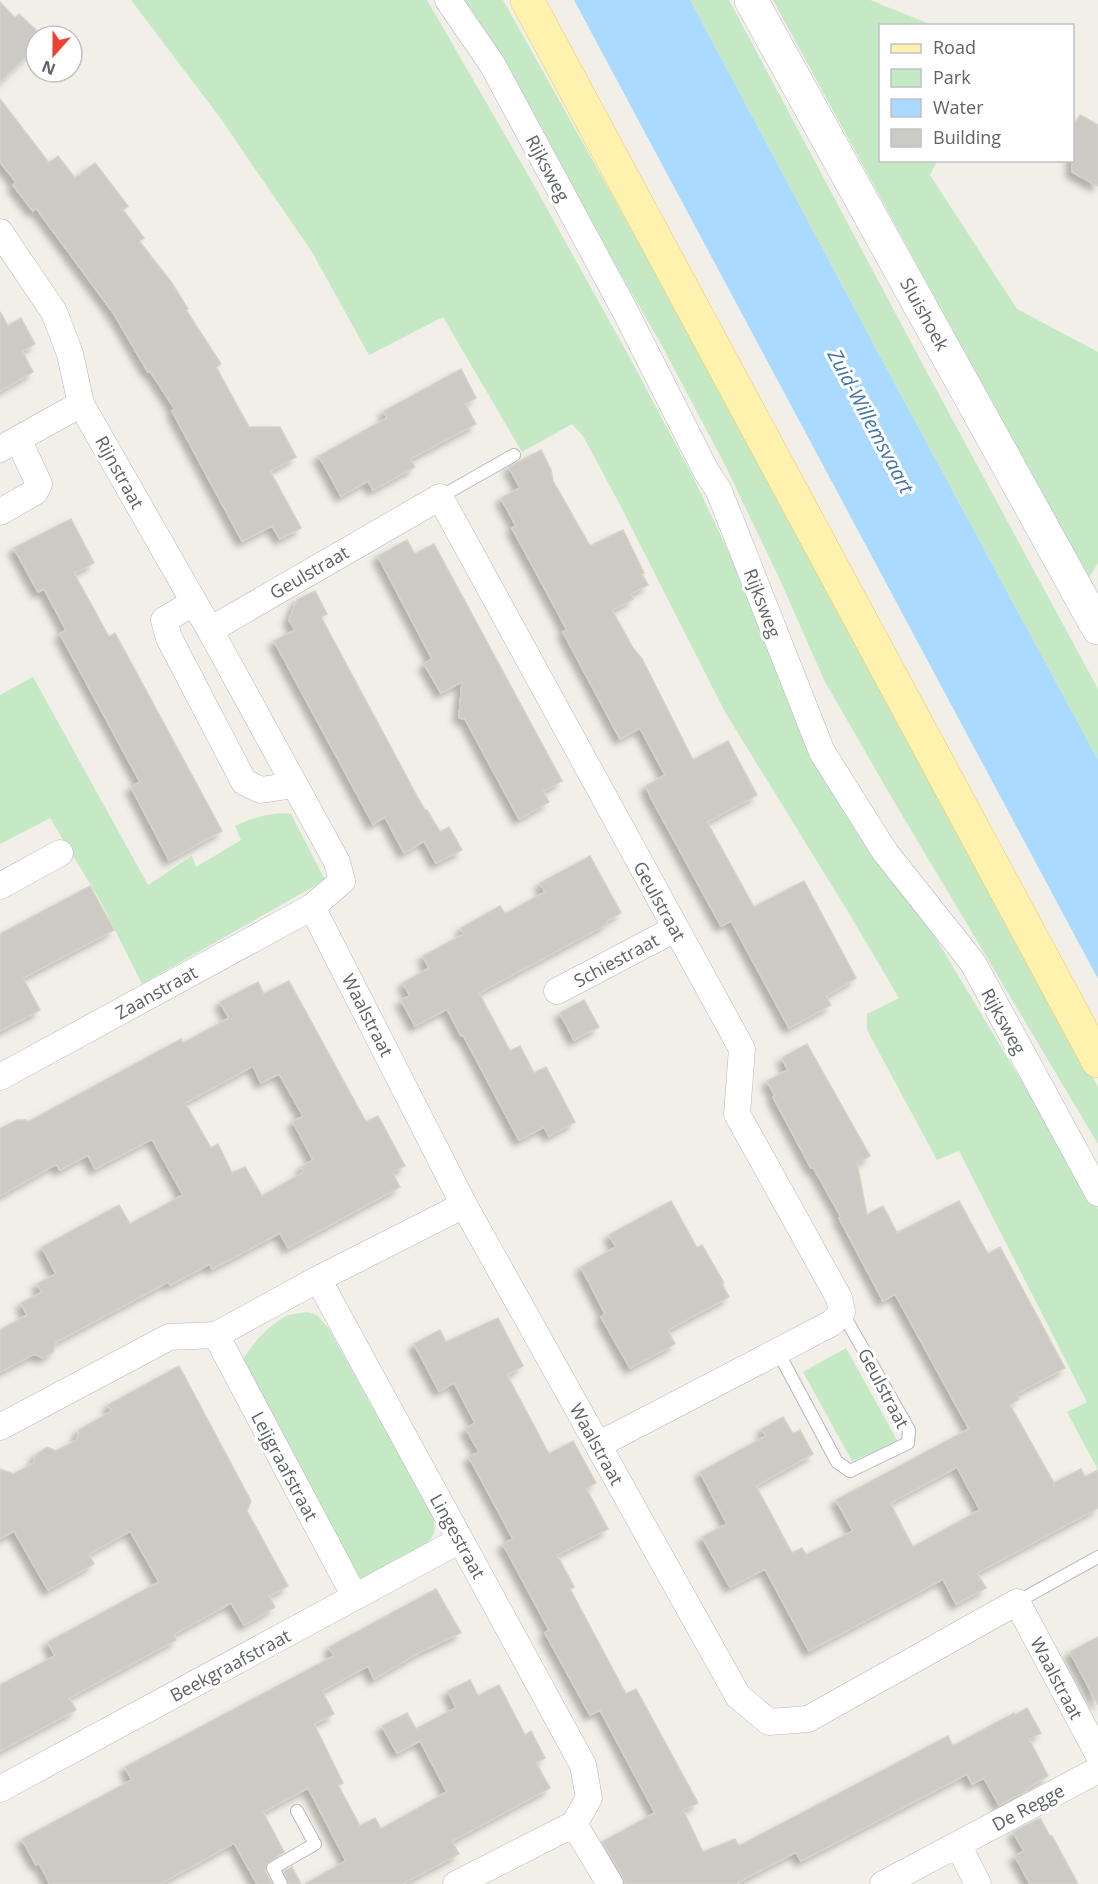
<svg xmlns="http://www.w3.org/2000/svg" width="1098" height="1884" font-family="'Open Sans',sans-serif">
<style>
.green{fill:#c5e8c5}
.water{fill:#aadaff}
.building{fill:#cccac5;stroke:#d6d1c6;stroke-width:1.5;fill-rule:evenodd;filter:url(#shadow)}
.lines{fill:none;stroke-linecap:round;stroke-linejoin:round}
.lane-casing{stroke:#b5b8bc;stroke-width:14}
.street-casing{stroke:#b5b8bc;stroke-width:27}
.secondary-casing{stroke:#b6babf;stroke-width:34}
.primary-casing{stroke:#f2c960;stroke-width:34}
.lane{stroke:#fff;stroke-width:12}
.street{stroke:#fff;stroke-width:26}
.secondary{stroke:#fff;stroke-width:33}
.primary{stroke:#fff2af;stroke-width:33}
.labels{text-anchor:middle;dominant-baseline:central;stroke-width:6;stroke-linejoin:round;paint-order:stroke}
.street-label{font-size:18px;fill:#5f6368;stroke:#fff}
.water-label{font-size:20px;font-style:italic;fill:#4174aa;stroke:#fff}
</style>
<defs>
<filter id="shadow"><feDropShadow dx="-5.5" dy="5.5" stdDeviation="3" flood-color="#0004"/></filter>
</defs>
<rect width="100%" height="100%" fill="#f1efe8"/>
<path class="green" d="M131,0H427L535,187L631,360L694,479L746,589L859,810L1098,1209V1470L1067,1412L1087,1402L959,1151L937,1160L867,1030V1014L899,998L850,915L725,712L619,503L583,436L572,424L522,452L443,317L369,355L312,252L221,119Z
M463,0H503L739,422L1098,1087V1144L889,793L824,680L781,582L724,463L661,344Z
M690,0H729L923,365L1098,689V760L883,362Z
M773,0H870L932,25L880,26V160L937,161L930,175L1017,309L1098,352V563L1088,579Z
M33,677L148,885L192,856L196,867L241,840L235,826C248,819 276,811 291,814L325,880L142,984L101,902L50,818L0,844V695Z
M306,1312L317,1315L329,1329L433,1516C434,1522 436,1529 433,1535C427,1552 374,1568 358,1583L240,1364C250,1346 268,1325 287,1316C292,1314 300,1313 306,1312Z
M846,1348L898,1442L852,1461L803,1372Z"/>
<path class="water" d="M574,0H690L883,362L1098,760V979Z"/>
<path class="building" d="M0,2L15,18L19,14L36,30V47L0,82Z
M0,99L49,163L58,156L75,178L95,163L128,206L123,210L144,238L139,241L172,283L188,309L186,310L221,364L216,367L249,427H280L296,457L270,471L301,528L280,539L272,526L242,541L172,411L175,409L150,371L148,372L114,314L36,208L33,211L13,185L16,182L0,162Z
M1080,115L1098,125V186L1072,172V128Z
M0,312L8,326L21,318L35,344L22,351L33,372L0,391Z
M461,369L476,398L465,404L476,424L410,459L415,467L373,490L368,481L341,496L319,456L387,418L384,411Z
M541,450L551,470L553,481L590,546L623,530L644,573L642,574L648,585L630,594L633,599L612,610L633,648L642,659L693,760L728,741L757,795L707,822L754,907L804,881L856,978L826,996L831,1005L789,1028L731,921L721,926L651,798L646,786L665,775L640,728L620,739L563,632L567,630L512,528L516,526L501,498L520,488L509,467Z
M71,519L94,563L74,573L109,637L115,633L222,831L169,860L131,787L140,782L60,634L66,630L44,589L38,592L14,548Z
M407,540L415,554L434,544L562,781L543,791L549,802L519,819L465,719L459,718L462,682L441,693L424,664L432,659L378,556Z
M315,591L327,614L321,617L418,798L425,810H427L440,832L449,827L462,850L436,863L424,841L404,853L385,817L373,824L274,641L295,630L289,620L297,600Z
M590,856L621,913L606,921L607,924L479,993L510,1051L520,1046L534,1073L546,1067L575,1122L549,1136L544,1127L519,1140L463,1035L461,1036L447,1009L415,1026L401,1000L410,996L403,983L429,968L423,956L464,934L461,928L500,906L505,914L545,892L540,883Z
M90,886L114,930L23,978L40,1010L0,1031V934Z
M289,981L366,1122L378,1116L405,1166L392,1172L400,1187L288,1248L280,1233L212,1269L210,1264L170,1285L168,1282L56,1342L53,1352L43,1358L34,1354L0,1372V1330L27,1315L21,1303L42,1292L37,1284L56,1274L42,1247L119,1205L130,1224L183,1195L152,1139L95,1169L88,1155L60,1170L56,1164L0,1196V1129L17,1120H26L28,1122L181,1039L183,1043L229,1018L220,1002L258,982L264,994ZM253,1066L261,1083L279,1074L303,1116L293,1122L313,1160L301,1167L304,1172L262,1196L245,1167L232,1173L218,1144L211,1148L185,1103Z
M584,1000L599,1027L574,1040L560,1013Z
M807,1044L870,1156L857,1163L867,1215L883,1206L897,1233L959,1201L988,1254L1000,1247L1065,1368L1016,1394L1019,1399L1010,1405L1054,1483L1081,1469L1085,1477L1098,1470V1508L977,1573L986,1588L956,1604L943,1579L809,1651L765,1569L730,1587L702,1537L727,1524L700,1472L766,1436L762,1429L783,1417L793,1434L800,1430L813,1454L756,1486L792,1553L802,1548L806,1555L853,1531L836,1500L969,1429L895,1294L883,1301L839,1218L841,1217L813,1167L811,1168L773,1097L775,1096L767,1081L788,1070L782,1058ZM957,1467L980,1510L913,1547L890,1503Z
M671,1201L697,1248L702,1245L724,1283L722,1284L729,1297L668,1330L675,1344L630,1368L601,1317L605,1314L581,1267L616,1247L609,1235Z
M498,1318L523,1366L507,1375L549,1454L573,1441L596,1483L586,1488L608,1529L557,1555L574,1587L570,1589L626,1694L636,1689L698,1803L683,1810L703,1852L735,1839L739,1846L948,1736L953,1746L1014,1713L1015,1715L1027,1708L1041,1733L1029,1739L1048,1776L1025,1789L1026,1791L999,1805L984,1778L972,1784L967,1774L801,1861L796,1852L735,1884H625L623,1876L602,1842L655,1813L600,1710L590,1715L545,1633L549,1630L503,1544L513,1539L469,1457L479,1452L466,1429L475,1423L454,1383L439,1391L414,1344L440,1330L446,1342Z
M179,1366L251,1501L247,1511L288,1586L269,1596L275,1607L244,1625L231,1603L174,1634L176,1640L69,1698L76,1710L0,1751V1685L55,1656L48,1642L159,1582L130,1531L89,1554L94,1564L48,1590L14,1531L0,1539V1469L14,1474L34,1463L36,1455L47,1447L56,1451L77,1440L79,1430L112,1411L108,1405Z
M436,1589L461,1633L420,1652L374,1679L368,1666L322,1691L334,1714L314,1724L343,1783L338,1785L360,1826L375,1818L381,1829L447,1792L420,1741L397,1753L382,1726L407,1713L416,1729L456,1708L448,1691L470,1680L478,1696L499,1685L525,1735L531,1731L545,1758L536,1763L550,1788L452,1841L459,1854L402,1884H305L346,1861L308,1788L263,1812L284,1852L266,1864L265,1871L272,1884H257L234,1843L160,1884H50L39,1863L36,1865L22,1839L132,1780L125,1767L334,1656L329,1647Z
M1098,1637V1705L1070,1652Z
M1040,1818L1050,1836H1052L1078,1884H1030L1015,1856L1024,1851L1013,1832Z
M292,1867L301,1884H289L284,1871Z"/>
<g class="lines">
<defs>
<path id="lane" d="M440,497L514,455
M778,1352L837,1462L850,1471L908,1443L909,1430L842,1312
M1017,1602L1098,1557
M281,1884L273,1868L315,1844L297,1811"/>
<path id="street" d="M448,0L492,64L624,309L706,471L719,491L822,752L885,852L973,963L1098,1193
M0,232L54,312L70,354L81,404
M0,449L81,404L210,630L337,862L342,881L312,907L0,1077
M0,512L35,492L39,484L18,439
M193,603L164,620L169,638L244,782L261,790L294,785
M210,630L440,497L742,1049L737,1114L839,1298L842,1312L832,1323L598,1445
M0,886L60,853
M312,907L464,1205L738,1696L769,1722L808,1719L1017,1602L1098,1754
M557,991L675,929
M216,1335L355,1597
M0,1427L169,1337L216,1335L318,1279
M0,1789L460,1540
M574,1824L610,1884
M958,1845L978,1884
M456,1884L574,1824L589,1798L583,1765L318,1279L464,1205
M883,1884L1098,1770"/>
<path id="secondary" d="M751,0L1098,628"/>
<path id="primary" d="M527,0L1098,1061"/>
</defs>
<use href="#lane" class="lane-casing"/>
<use href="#street" class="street-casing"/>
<use href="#secondary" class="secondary-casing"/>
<use href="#primary" class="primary-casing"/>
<use href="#lane" class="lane"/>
<use href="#street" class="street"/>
<use href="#secondary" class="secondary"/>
<use href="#primary" class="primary"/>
</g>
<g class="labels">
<g class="street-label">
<text transform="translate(548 168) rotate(62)">Rijksweg</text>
<text transform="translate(925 314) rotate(61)">Sluishoek</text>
<text transform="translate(120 472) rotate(61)">Rijnstraat</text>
<text transform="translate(309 572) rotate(-30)">Geulstraat</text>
<text transform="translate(763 603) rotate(69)">Rijksweg</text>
<text transform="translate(660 901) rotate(61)">Geulstraat</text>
<text transform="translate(616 960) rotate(-28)">Schiestraat</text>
<text transform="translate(156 992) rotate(-29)">Zaanstraat</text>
<text transform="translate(368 1015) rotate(63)">Waalstraat</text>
<text transform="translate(1004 1021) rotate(61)">Rijksweg</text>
<text transform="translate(884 1388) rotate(62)">Geulstraat</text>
<text transform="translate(597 1444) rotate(61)">Waalstraat</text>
<text transform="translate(285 1466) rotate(62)">Leijgraafstraat</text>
<text transform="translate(458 1536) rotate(61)">Lingestraat</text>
<text transform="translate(230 1665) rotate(-28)">Beekgraafstraat</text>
<text transform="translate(1057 1678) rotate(62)">Waalstraat</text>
<text transform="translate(1028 1807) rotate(-28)">De Regge</text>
</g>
<g class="water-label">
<text transform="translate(871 421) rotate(62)">Zuid-Willemsvaart</text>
</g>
</g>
<rect x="879" y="24" width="195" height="138" fill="#ffffff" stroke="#bfc1c3" stroke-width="1.5"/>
<rect x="891" y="44" width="30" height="9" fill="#fff2af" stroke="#bfc1c3" stroke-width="1.5"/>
<text x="933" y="54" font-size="18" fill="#5f6368">Road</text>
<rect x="891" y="69" width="30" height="18" fill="#c5e8c5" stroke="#bfc1c3" stroke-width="1.5"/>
<text x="933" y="84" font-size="18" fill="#5f6368">Park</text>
<rect x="891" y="99" width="30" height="18" fill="#aadaff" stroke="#bfc1c3" stroke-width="1.5"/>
<text x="933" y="114" font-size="18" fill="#5f6368">Water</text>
<rect x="891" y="129" width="30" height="18" fill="#cccac5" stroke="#bfc1c3" stroke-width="1.5"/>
<text x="933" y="144" font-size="18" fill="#5f6368">Building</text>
<g transform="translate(54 54) rotate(201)"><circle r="28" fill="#ffffff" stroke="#bfc1c3" stroke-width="1.5"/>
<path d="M0-4.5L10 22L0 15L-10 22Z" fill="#ea4335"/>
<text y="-9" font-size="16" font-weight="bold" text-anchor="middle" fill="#5f6368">N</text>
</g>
</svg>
